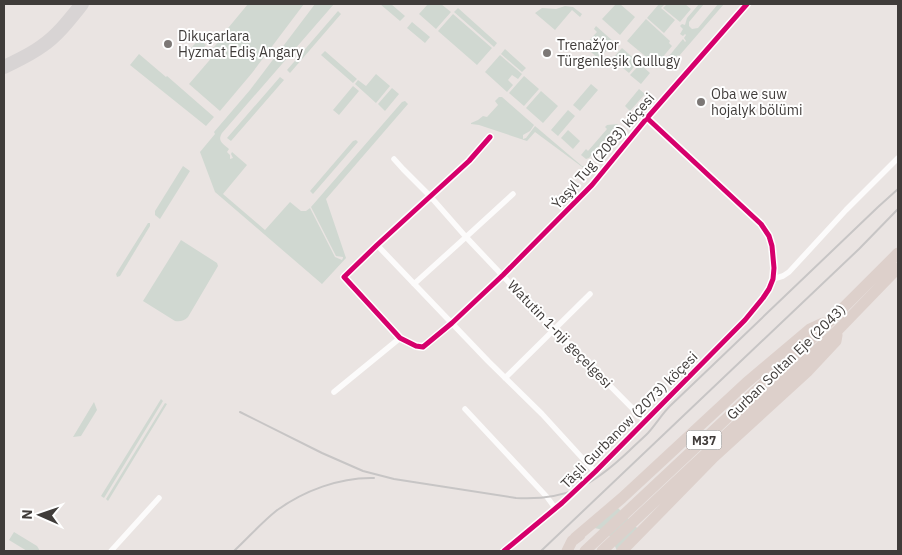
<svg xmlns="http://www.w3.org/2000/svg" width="902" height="555" font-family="'IBM Plex Sans',sans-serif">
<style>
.green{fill:#d0d8d1}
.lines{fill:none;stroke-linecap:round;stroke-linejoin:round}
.taxiway{stroke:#d8d4d4;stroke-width:14}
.street{stroke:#fcfbfb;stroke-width:5.5}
.highway{stroke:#ddd0cb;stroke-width:11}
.rail{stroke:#c7c5c5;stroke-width:2}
.cycleway-casing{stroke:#fff;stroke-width:8}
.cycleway{stroke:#d6006c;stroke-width:5}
.poi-dot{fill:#7c7775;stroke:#fff;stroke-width:2}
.labels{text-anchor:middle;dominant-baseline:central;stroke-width:4;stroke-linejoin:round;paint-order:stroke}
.shield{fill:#fff;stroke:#797675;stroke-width:1}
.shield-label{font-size:12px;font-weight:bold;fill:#403c3a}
.poi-label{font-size:14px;fill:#403c3a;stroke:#fff;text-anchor:start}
.street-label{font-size:14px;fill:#403c3a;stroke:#fff}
</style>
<rect width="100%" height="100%" fill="#eae4e2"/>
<path class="green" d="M248,4H304L252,73L220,111L189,84L214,55L212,52L214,50L213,48L220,40L219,39Z
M315,4H334L222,133C217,141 223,144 229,149L227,152L230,155V159L233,158L231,154L232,152L247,165L223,194L265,230L290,202L301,211H306L310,208L335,257L342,260L343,258V257L336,256L311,207L402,102L405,101L408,104L326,199L346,258L322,284L215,192L200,152L215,134L214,132L250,90Z
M380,4H391L405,16L400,21Z
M428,4H441L451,12L436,29L419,14Z
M616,4H620L635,17L620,35L602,19Z
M659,4H665L661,8L675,20L664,33L647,18Z
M667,4H685L691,9L680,22L663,8Z
M699,4H704L689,22V26L692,29L698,28L718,4H724L679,56L678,55L674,60L669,56L683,39L685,42L686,41L684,38L686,35L685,34L683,36L680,34L683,29L680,26L682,24L685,25L687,18Z
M565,6L573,7L582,14L580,17L572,10L555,30L535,13L542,8L556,9Z
M458,8L497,43L494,47L454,12Z
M338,11L341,14L290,73L287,70Z
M453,14L492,48L477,65L438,31Z
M646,19L670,41L669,43L672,46L656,65L627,41Z
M412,22L430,37L425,43L407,28Z
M596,26L614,42L599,59L584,46L597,32L594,29Z
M199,39L206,45L192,60L186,54Z
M622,48L638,62L629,73L612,59Z
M505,49L526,68L522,72L501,54Z
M325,51L357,79L353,83L321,55Z
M139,54L166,77L167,76L214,117L206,126L130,65Z
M500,55L522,74L518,79L512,75L508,80L513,85L507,92L485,72Z
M640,64L650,73L641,84L630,75Z
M376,74L390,86L376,103L355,84L358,80L366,86Z
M524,76L539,89L524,106L509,93Z
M280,77L284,80L231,141L227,138Z
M591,84L598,90L580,111L573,105Z
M353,86L359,91L339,115L333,110Z
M392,88L399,94L385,111L378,104Z
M639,89L645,94L630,111L625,106Z
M541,91L558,106L543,123L526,108Z
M499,97H502L534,125L530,131L523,135V139L526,138L535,126L582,166L589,167L594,164L595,165L589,172L535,132L527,141L479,125L471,124V123L478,120L483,116L487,117L498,105L495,101Z
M568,110L575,116L558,136L551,130Z
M618,124L589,158L586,159L581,155L586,149L588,151L607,129L605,127L607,125Z
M568,130L580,141L573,149L561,138Z
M356,140L358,142L313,194L310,191L353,141Z
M183,166L190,171L160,219L155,215V211Z
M148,223H150V226L120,276L117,277L116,274Z
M181,240L217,263L218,266L188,317C184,321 180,322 175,321L143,301Z
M161,399L163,401L104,498L101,496Z
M94,402L97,410L81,436L73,437Z
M165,403L167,404L108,501L106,499Z
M618,508L638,529L617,551C612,538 608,529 593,528Z
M14,532L37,546L40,551H27L9,540Z"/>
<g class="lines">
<path class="taxiway" d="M4,67C16,61 30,55 42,46C58,35 70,19 82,4"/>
<path class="street" d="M490,137L469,161L377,245L344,277L400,338L416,346L423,347L452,323L503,275L592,185L647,118L747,4
M394,159L403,169L430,196L466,237L535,310L645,421
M377,245L488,361L542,414L595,472
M773,279L783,276L789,272L846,210L898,158
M414,284L466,237L513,194
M505,378L590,294
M334,392L400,338
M465,409L547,497L555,508
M111,551L159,498
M504,551L562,503L595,472L745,320L763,298L769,289L773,279L774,268L772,246L769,236L761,224L647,118"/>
<path class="highway" d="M575,538L622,498L746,383L810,329L823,323
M567,551L572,541L580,535
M585,551L823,328L898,253
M602,551L839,329L898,268
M622,551L714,457L807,372L836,341L837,335"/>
<path class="rail" d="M240,412L322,453L363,471L394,479L516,498C567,501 593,485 629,451C635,445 642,439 648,433C656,424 662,414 670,406L878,207L898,189
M234,551C248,538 261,523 276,511C303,491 340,477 374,478
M541,551L859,249L898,209"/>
<defs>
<path id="cycleway" d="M490,137L469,161L377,245L344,277L400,338L416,346L423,347L452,323L503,275L592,185L647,118L747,4
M504,551L562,503L595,472L745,320L763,298L769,289L773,279L774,268L772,246L769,236L761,224L647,118"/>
</defs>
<use href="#cycleway" class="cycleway-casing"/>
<use href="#cycleway" class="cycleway"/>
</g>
<g class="poi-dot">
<circle cx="168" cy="44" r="5"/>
<circle cx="547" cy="53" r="5"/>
<circle cx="701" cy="102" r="5"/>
</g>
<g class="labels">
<rect class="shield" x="686.5" y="430.5" width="35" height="19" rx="4"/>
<g class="shield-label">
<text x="704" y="440">M37</text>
</g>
<g class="poi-label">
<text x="178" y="36">Dikuçarlara<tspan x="178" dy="16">Hyzmat Ediş Angary</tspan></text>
<text x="557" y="45">Trenažýor<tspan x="557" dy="16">Türgenleşik Gullugy</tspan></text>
<text x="711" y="94">Oba we suw<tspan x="711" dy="16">hojalyk bölümi</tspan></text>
</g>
<g class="street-label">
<text transform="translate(603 151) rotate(-49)">Ýaşyl Tug (2083) köçesi</text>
<text transform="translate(560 334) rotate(46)">Watutin 1-nji geçelgesi</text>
<text transform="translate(786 362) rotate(-44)">Gurban Soltan Eje (2043)</text>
<text transform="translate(629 420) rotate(-45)">Täşli Gurbanow (2073) köçesi</text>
</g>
</g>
<rect width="902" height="555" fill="none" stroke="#403c3a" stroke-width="10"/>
<g transform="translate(40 515) rotate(272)" stroke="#ffffff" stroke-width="4" paint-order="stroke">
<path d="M0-4L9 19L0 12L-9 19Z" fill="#403c3a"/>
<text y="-8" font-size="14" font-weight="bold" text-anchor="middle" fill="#403c3a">N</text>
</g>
</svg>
